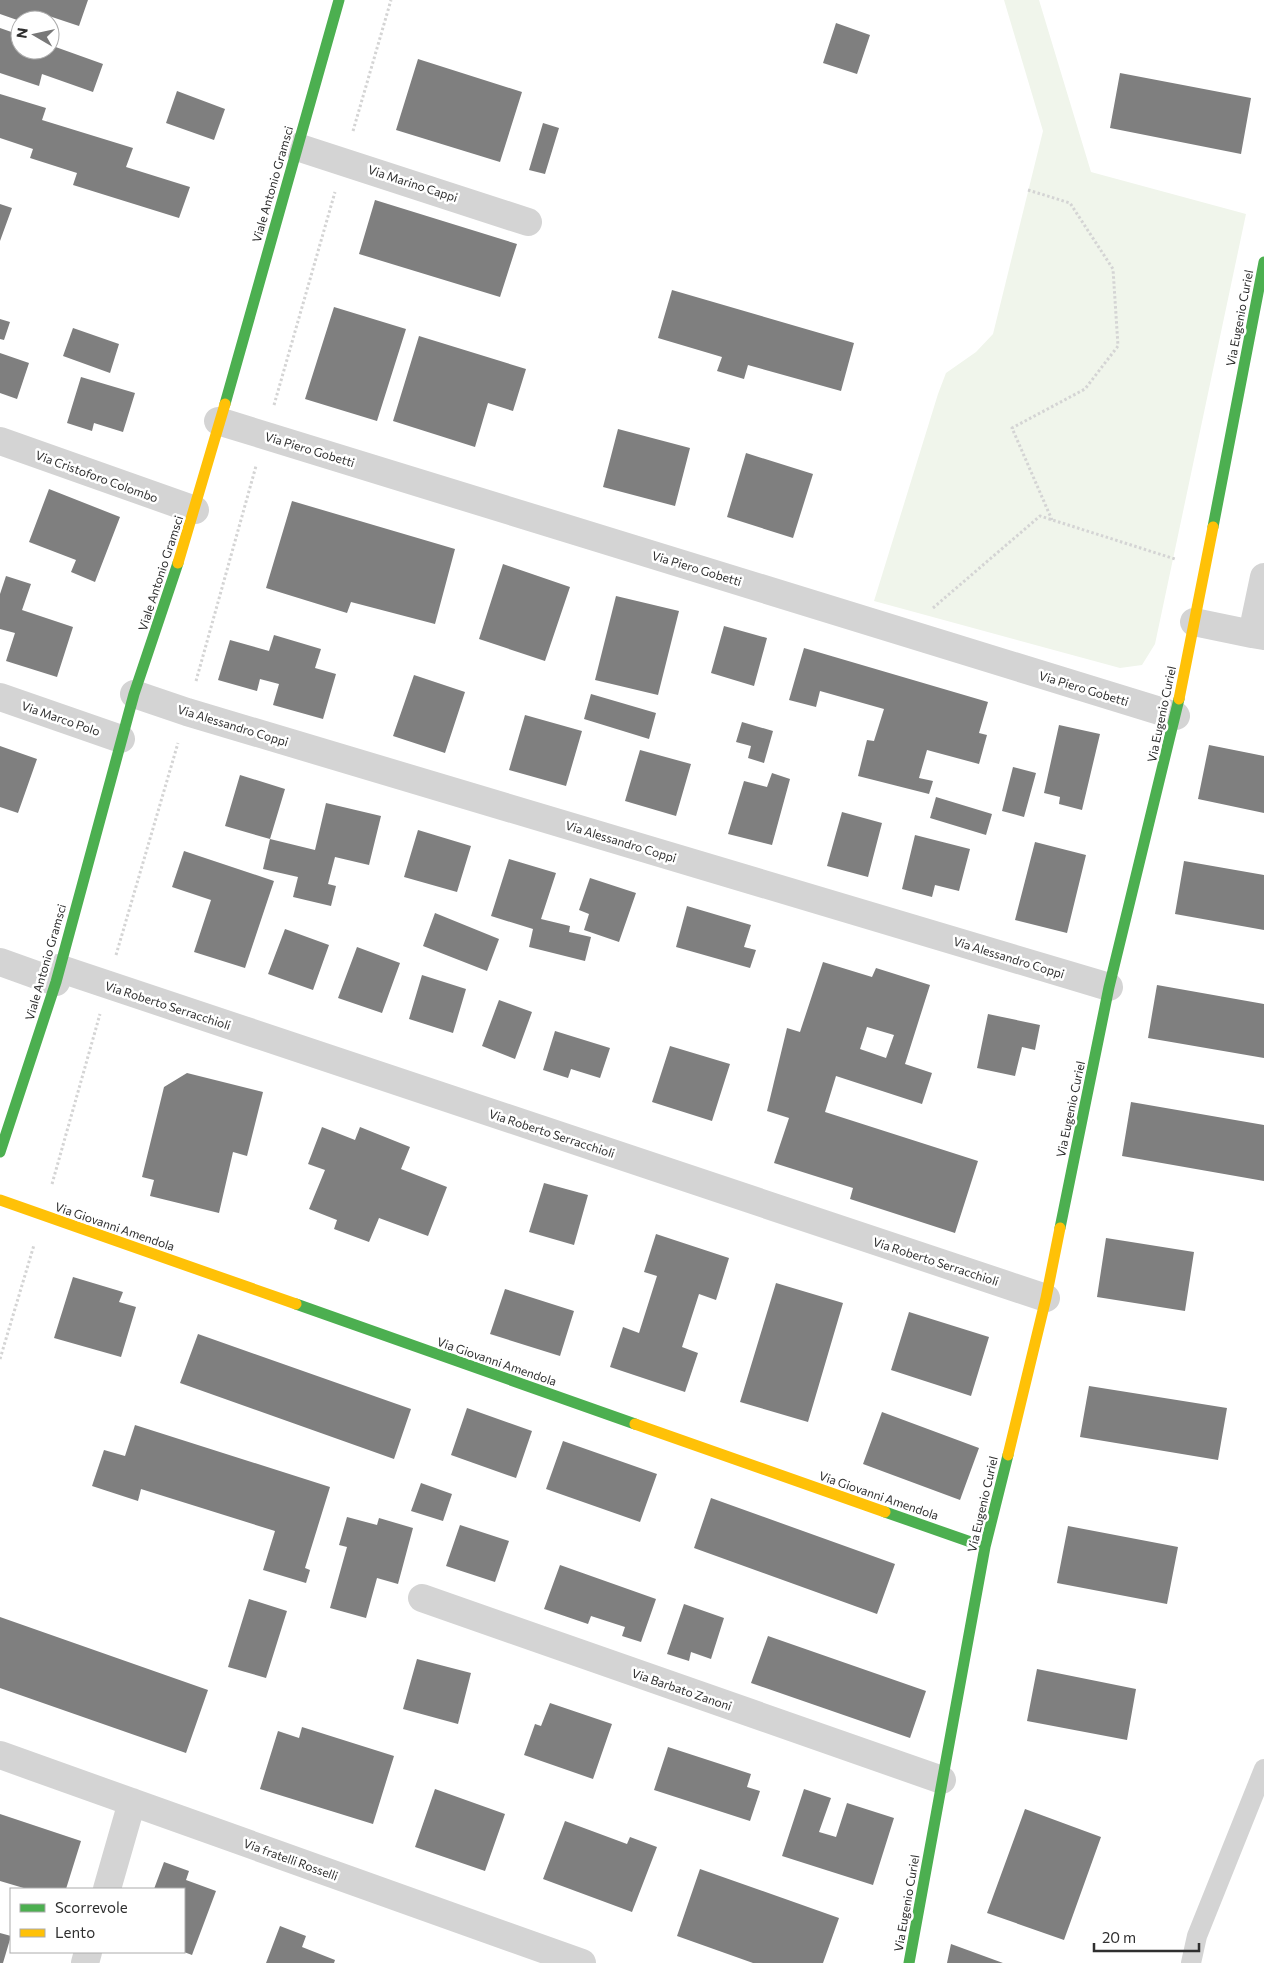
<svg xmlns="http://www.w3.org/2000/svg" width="1264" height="1963" font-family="Commissioner,sans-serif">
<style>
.green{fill:#f0f5eb}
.building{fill:#7f7f7f;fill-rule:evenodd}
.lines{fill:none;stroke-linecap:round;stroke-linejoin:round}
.path{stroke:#d4d4d4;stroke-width:3;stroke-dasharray:2.5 2.5;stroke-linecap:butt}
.lane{stroke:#d4d4d4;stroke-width:20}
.street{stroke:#d4d4d4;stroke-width:28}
.fast{stroke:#4caf50;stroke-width:11}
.slow{stroke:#ffc107;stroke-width:11}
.labels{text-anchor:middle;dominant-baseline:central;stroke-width:5;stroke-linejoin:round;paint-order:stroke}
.street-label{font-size:12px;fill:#2f2f2f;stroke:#fff}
</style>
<rect width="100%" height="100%" fill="#fff"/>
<path class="green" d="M1004,0H1039L1091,172L1246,214L1155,644L1142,665L1120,668L874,601L938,394L946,373L976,352L993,334L1043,131Z"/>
<path class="building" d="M0,0H88L79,26L49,16L48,20L20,21L0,14Z
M836,23L870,35L857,74L823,63Z
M0,28L20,35V50H50V45L103,64L93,92L42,74L39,86L0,73Z
M418,59L522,92L500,162L396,130Z
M1120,73L1251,98L1241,154L1110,128Z
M177,91L225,109L214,140L166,123Z
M0,94L46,108L42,120L133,148L126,167L190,187L179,218L73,185L77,173L30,158L33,149L0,138Z
M543,123L559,128L545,174L529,170Z
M375,200L517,244L500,297L359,254Z
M0,204L12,208L0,241Z
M672,290L854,343L841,391L748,365L744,379L717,371L722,357L658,338Z
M334,307L406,329L377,421L305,399Z
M0,319L10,322L4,340L0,339Z
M73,328L119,344L110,373L63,356Z
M419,336L526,369L513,411L488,403L475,447L393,421Z
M0,353L29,363L17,399L0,393Z
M81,377L135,393L123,432L94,423L92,431L67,423Z
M618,429L690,448L675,506L603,487Z
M746,453L813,474L793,538L727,517Z
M49,489L120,517L95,582L71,572L76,560L29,542Z
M292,501L455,549L435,624L351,602L347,613L266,588Z
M503,564L570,587L545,661L479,639Z
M6,576L31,584L22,610L73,627L57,677L6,661L15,633L0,629V594Z
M616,596L679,611L658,695L595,680Z
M724,626L767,638L754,686L711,673Z
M274,635L321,649L315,668L336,674L323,719L273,705L279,684L260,679L257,691L218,680L230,640L269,651Z
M804,648L988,702L979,733L987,735L979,764L927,750L919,778L933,781L929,794L858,776L867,740L874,741L884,709L820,691L816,707L789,700Z
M414,675L465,692L445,753L393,736Z
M591,694L656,713L649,739L584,719Z
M525,715L582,731L566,786L509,770Z
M742,722L773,731L764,763L748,758L751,746L736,742Z
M1059,725L1100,734L1082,810L1059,804L1060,797L1044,793Z
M1209,745L1264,756V813L1198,799Z
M0,746L37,759L18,813L0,807Z
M640,750L691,764L676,816L625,801Z
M1013,767L1036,773L1024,817L1002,811Z
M772,773L790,779L772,845L728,834L744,781L767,787Z
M240,775L285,789L270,839L315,850L326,803L381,816L369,865L335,857L328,884L336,886L331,906L293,897L298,877L263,869L270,839L225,826Z
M936,797L992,814L986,835L930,818Z
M842,812L882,823L868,877L827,866Z
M418,830L471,846L457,892L404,877Z
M915,835L970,849L959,891L935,885L932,897L902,889Z
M1035,842L1086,855L1067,933L1015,920Z
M184,851L274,881L245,968L194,952L211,900L172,887Z
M509,859L556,873L541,919L570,926L569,932L591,937L585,961L529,947L533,929L491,916Z
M1184,861L1264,875V930L1175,914Z
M590,878L636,893L619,942L584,930L589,914L579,910Z
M687,906L751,925L744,947L756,950L750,968L676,947Z
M435,913L499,939L487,971L423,946Z
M285,929L329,945L313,990L268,974Z
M357,947L400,963L382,1013L338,998Z
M823,962L872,977L876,968L930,985L905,1064L932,1073L922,1104L836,1076L825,1112L978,1161L955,1233L850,1199L853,1188L774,1163L789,1118L767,1111L787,1028L800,1032ZM867,1027L894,1035L886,1058L860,1049Z
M422,975L466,989L453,1033L409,1019Z
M1157,985L1264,1004V1058L1148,1038Z
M499,1000L532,1012L515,1059L482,1046Z
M988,1014L1040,1025L1035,1050L1022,1047L1015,1076L977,1068Z
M555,1031L610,1048L600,1078L571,1069L568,1078L543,1070Z
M670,1046L730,1064L712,1121L652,1102Z
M187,1073L263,1092L247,1156L233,1152L219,1213L150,1196L154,1180L142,1177L164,1087Z
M1131,1102L1264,1125V1181L1122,1156Z
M322,1127L355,1140L360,1127L410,1147L401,1169L447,1187L428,1236L379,1218L369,1242L334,1229L337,1220L309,1209L325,1170L308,1164Z
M544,1183L588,1195L574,1245L529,1232Z
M656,1234L729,1258L716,1300L699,1294L682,1347L698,1353L685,1392L610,1367L623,1327L639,1333L657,1276L644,1272Z
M1106,1238L1194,1252L1185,1311L1097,1297Z
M73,1277L123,1292L119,1302L136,1307L121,1357L54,1338Z
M776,1283L843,1303L808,1422L740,1402Z
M505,1289L574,1311L560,1356L490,1334Z
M909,1312L989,1337L971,1396L891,1370Z
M198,1334L411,1409L394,1459L180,1383Z
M1089,1386L1227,1408L1218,1460L1080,1437Z
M467,1408L532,1431L516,1478L451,1455Z
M882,1412L979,1448L960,1500L863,1464Z
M135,1425L330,1487L305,1568L310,1570L306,1583L263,1570L275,1531L141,1489L138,1501L92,1486L104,1450L125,1456Z
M563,1441L657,1474L640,1522L546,1489Z
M421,1483L452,1494L443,1521L411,1511Z
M711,1498L895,1564L877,1614L694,1548Z
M347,1517L377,1525L379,1518L413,1528L398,1584L377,1578L366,1618L330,1608L347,1547L339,1545Z
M460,1525L509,1541L495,1582L446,1566Z
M1068,1526L1178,1547L1167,1604L1057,1583Z
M560,1565L656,1599L641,1642L622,1636L625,1627L591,1616L588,1624L544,1609Z
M249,1599L287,1611L266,1678L228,1667Z
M684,1604L724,1618L711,1659L691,1652L689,1661L667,1654Z
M0,1617L208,1690L186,1753L0,1688Z
M768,1636L926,1691L910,1738L751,1683Z
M417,1659L471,1673L458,1724L403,1709Z
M1037,1669L1136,1689L1127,1740L1027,1721Z
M550,1703L612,1724L593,1779L524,1755L535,1724L541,1726Z
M302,1727L394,1756L373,1824L260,1789L278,1731L299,1738Z
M668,1747L751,1774L747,1787L760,1791L750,1821L654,1790Z
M435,1789L505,1814L485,1871L415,1847Z
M804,1789L831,1798L819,1832L836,1837L847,1803L894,1818L873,1885L782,1856Z
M1025,1809L1101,1837L1064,1940L987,1913Z
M0,1814L81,1841L66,1889H27L0,1881Z
M565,1821L627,1844L630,1837L657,1847L632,1912L543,1879Z
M164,1862L189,1871L186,1880L216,1891L192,1955L184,1952V1889H154Z
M700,1869L839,1918L823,1963H753L677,1936Z
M280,1926L306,1936L302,1947L335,1960L334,1963H266Z
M0,1933L11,1936L3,1963H0Z
M951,1944L1003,1963H947Z"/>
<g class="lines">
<path class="path" d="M353,131L391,0
M1028,190L1070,203L1113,269L1118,346L1085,389L1012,428L1052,520
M274,405L335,192
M933,608L1040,516L1175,559
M196,681L256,466
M116,955L178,743
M52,1184L100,1014
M0,1359L34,1245"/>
<path class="lane" d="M1191,1963L1197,1936L1264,1769"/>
<path class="street" d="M297,147L528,222
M218,421L1176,716
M0,441L195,510
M1264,577L1252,634L1264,636
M1194,622L1252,634
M134,694L187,712L1109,987
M0,697L121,739
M0,962L56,982
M58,968L1046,1298
M422,1598L942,1780
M0,1755L582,1963
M107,1889L132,1802
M85,1963L88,1952"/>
<path class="fast" d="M225,404L339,0
M1213,527L1264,262
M0,1152L56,982L134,694L178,563
M1060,1228L1109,987L1179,699
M296,1304L635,1424
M885,1512L985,1547
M909,1963L985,1547L1008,1455"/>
<path class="slow" d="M178,563L225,404
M1179,699L1213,527
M0,1200L296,1304
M635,1424L885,1512
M1008,1455L1046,1298L1060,1228"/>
</g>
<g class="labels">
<g class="street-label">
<text transform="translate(413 183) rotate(18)">Via Marino Cappi</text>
<text transform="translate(272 184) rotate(-74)">Viale Antonio Gramsci</text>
<text transform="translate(1239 318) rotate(-79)">Via Eugenio Curiel</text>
<text transform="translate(310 449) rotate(17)">Via Piero Gobetti</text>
<text transform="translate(97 476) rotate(20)">Via Cristoforo Colombo</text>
<text transform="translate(697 568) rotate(17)">Via Piero Gobetti</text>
<text transform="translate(160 573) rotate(-72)">Viale Antonio Gramsci</text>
<text transform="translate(1084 688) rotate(17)">Via Piero Gobetti</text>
<text transform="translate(1161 714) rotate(-78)">Via Eugenio Curiel</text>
<text transform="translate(61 718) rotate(19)">Via Marco Polo</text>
<text transform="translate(233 725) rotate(17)">Via Alessandro Coppi</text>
<text transform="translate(621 841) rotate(17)">Via Alessandro Coppi</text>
<text transform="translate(1009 957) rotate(17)">Via Alessandro Coppi</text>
<text transform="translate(45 962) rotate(-74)">Viale Antonio Gramsci</text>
<text transform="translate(168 1005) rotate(18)">Via Roberto Serracchioli</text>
<text transform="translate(1070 1109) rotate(-78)">Via Eugenio Curiel</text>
<text transform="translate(552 1133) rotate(18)">Via Roberto Serracchioli</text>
<text transform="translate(115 1226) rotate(19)">Via Giovanni Amendola</text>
<text transform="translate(936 1261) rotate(18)">Via Roberto Serracchioli</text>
<text transform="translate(497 1361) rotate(19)">Via Giovanni Amendola</text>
<text transform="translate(879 1495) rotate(19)">Via Giovanni Amendola</text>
<text transform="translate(982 1504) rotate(-77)">Via Eugenio Curiel</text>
<text transform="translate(682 1689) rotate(19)">Via Barbato Zanoni</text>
<text transform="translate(291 1859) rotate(20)">Via fratelli Rosselli</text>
<text transform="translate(906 1903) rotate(-80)">Via Eugenio Curiel</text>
</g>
</g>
<rect x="10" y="1888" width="175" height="65" fill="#ffffff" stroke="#acacac"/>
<rect x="20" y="1904" width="25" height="8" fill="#4caf50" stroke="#acacac"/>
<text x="55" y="1913" font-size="15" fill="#2f2f2f">Scorrevole</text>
<rect x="20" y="1929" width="25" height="8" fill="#ffc107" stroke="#acacac"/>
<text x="55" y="1938" font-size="15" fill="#2f2f2f">Lento</text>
<g transform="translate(35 35) rotate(279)"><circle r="24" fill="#ffffff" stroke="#acacac"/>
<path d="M0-4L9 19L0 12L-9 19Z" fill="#787878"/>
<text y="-8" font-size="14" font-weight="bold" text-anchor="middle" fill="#2f2f2f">N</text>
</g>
<path d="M1094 1943v8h105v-8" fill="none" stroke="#2f2f2f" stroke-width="2.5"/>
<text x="1102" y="1943" font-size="15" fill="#2f2f2f" stroke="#ffffff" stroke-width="4" paint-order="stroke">20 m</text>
</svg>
